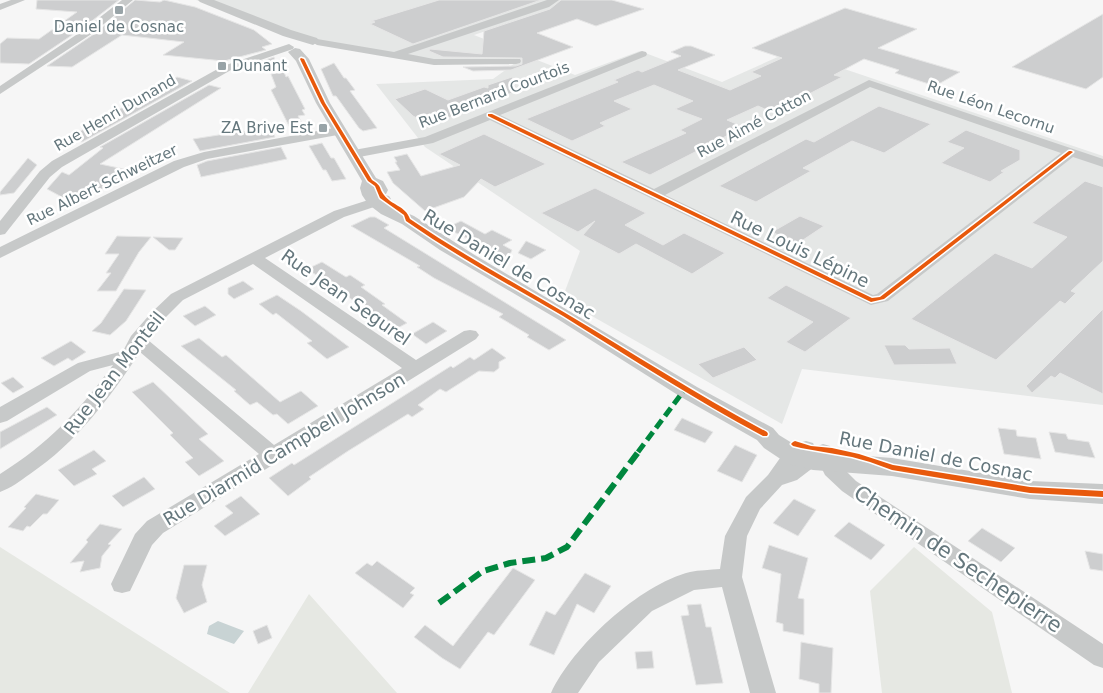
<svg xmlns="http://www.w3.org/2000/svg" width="1103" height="693" font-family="'DejaVu Sans',sans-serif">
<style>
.built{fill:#e5e7e6}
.green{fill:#e6e8e3}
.water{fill:#c8d3d4}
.building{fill:#cdcecf;stroke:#e6e6e6}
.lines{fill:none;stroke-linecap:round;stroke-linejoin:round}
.minor{fill:#c7c9c9;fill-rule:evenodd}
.tertiary{fill:#c7c9c9;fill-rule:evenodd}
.quiet-far1{stroke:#00873e;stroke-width:5;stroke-dasharray:10 5;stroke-linecap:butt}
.quiet{stroke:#00873e;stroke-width:6;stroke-dasharray:13 6;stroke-linecap:butt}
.cycleway-casing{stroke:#fff;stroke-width:3}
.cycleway{fill:#e8590c;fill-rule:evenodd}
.poi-dot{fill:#98a3a7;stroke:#fff;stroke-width:2}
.labels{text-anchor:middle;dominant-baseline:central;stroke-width:5;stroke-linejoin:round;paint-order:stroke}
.far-poi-label{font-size:15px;fill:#65777d;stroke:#fff}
.far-street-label{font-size:15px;fill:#65777d;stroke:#fff}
.street-label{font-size:18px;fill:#65777d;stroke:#fff}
.near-street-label{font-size:21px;fill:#65777d;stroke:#fff}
</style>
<rect width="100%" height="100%" fill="#f6f6f6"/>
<path class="built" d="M196,0H566L570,2L474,35L575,75L640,51L722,82L791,51L1103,156V405L802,369L782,424L562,299L580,251L425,147L376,84L493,79L515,63H436L319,41Z"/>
<path class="green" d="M0,547L230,693H0Z
M914,547L992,612L1012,693H882L870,591Z
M309,594L397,693H248Z"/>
<path class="water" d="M218,621L244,631L234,644L207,634L209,626Z"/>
<path class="building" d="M37,0H119L84,27L29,64L0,63V44L7,38L39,39L77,12L36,9Z
M135,0L160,2L164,0L195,7L254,30L272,44L262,47L266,50L224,61L163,55L184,42L122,35L72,67L47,66L94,34Z
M439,0H541L413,44L370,24L375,22L371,21Z
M561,0H612L644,9L596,26L577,19L537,33L573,47L511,70L473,71L463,67L516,66L522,64V58L443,57L429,51L430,49L482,54L484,31L550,9Z
M845,8L917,29L878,48L960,72L935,86L895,73L899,70L864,59L834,75L842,77L780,109L773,107L767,110L758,106L727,120L744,127L650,175L621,162L686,133L680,130L702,119L675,109L693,101L654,85L614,101L632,109L600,123L605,126L572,141L526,119L618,82L614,80L638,70L642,72L681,56L671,52L685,46H691L715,55L678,70L730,90L761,76L751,72L782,58L752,48Z
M1103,14V77L1086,89L1012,67Z
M274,57L277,69L258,72L254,64Z
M334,63L344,78H346L355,90L350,91L377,128L363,131L359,128L336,96H333L321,69Z
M284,72L286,77L288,76L305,109L302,110L305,115L298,116L305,128L291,130L271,90L276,87L271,74Z
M177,77L192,81L82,142L68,138Z
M512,77L517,91L430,125L413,116L395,99L425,89L448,100L484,87L488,88V85Z
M209,85L221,88L100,164L133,171L120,180L73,203L47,189L62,172L69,175L103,148L100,147Z
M879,106L931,124L884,153L852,141L803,168L811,171L756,202L719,186L806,139L814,142Z
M271,128L275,137L200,151L193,139L244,131L245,133Z
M966,130L1020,150V160L1001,171L1004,172L990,182L941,163L964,148L947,142Z
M484,134L546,164L495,187L481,179L464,197L425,211L393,183L387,172L400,170L395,162H397L394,157L407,154L421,176L460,165L439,154Z
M322,143L331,158H334L346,179L332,181L326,170H323L309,146Z
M281,147L287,159L201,177L197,165L207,161Z
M28,158L37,165L14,193L0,195V192Z
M1085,181L1103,187V261L1071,291L1076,293L1065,304L1060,301L996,360L911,319L995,253L1032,268L1067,237L1032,223Z
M595,188L646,213L625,225L663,245L684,233L725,253L692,274L636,244L619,254L583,235L595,221L578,232L541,213Z
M800,216L824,226L797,244L772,232Z
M370,217H375L389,225L384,228L566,340L549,350L527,337L529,335L499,317L503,314L434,278L417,267L420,266L351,226Z
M461,221L485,234L492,230L512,240L503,245L512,250L508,259L454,232L448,227Z
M117,236L151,237L139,252L116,291H97L111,273H106L119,254H105Z
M153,237L183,238L175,250H169Z
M526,241L546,250L531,259L518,253Z
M322,262L346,277L350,275L365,285L361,287L385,304L382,305L407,323L392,331L341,291L307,269Z
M243,281L254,289L234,299L228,294V288Z
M786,285L830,307L851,318L805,352L786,342L813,322L767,298Z
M124,289L146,290L126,321L110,335L92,331L101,323Z
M277,295L301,311L349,347L327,359L307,343L312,341L276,313L273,315L259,304Z
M205,306L216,315L195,326L183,316Z
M1103,309V394L1060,373L1055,378L1051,376L1032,393L1026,386Z
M433,322L447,331L426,344L412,334Z
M199,338L222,357L226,355L280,402L301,391L318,406L288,424L277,414L273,415L257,402L250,405L234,391L236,390L181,346Z
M71,341L86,352L72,361L68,358L54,366L41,358Z
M884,345H905L909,349L950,348L957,364L894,365Z
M744,347L757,360L713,378L698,364Z
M492,348L506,358L499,362V368L494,372L479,371L446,392L440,389L418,405L424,409L412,417L408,414L348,451L309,477L311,479L288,496L269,478L292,463L294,465L451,366L453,368L470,357L474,360Z
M13,377L24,387L13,393L1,383Z
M153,382L208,434L199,439L224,461L199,476L185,462L193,458L170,435L173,433L132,392Z
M47,407L57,415L0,449V432Z
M682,418L713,432L705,443L674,430Z
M998,428L1016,430L1017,436L1036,438L1041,459L1004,454Z
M1049,432L1066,434L1068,439L1089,442L1095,458L1055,452Z
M735,445L757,455L742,482L717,471Z
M94,450L106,461L92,469L97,474L74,486L58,470Z
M144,477L155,489L123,507L112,496Z
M36,494L59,500L47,514H43L30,527L27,526L23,531L8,527L26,508L24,507Z
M241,496L260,514L225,536L214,526L233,513L225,506Z
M794,499L816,510L798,536L773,523Z
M849,522L885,545L871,560L834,536Z
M100,524L122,529L108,544L111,545L102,556L100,568L80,572L84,561L70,563L88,542L86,540Z
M982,528L1015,548L1001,562L968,541Z
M769,545L808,558L798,598L804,599V635L783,631V624L776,622L781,574L762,568Z
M1085,551L1103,554V571L1090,569Z
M377,561L415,588L410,593L414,595L403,608L355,573L367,563L372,566Z
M184,565H207L202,585L207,602L184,613L176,598Z
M513,568L535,580L494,635L488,632L460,669L442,658L414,637L425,625L453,646Z
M585,573L611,586L594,613L577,604L554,655L529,645L546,611L555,615Z
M701,604L706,627H711L723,683L696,685L681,616L689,615L687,605Z
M267,625L272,638L258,644L253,631Z
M801,642L833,648L831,693H819V684L799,679Z
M652,651L654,668L637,669L635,652Z"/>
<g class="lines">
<path class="minor" d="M11,0H25L0,10V4Z
M122,0H133L93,33L0,94V86L85,29Z
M547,0H559L549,7L408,54L434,59H520L521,61L520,63L516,64L434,65L317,45L312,42L317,39L394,52Z
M289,44L294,47L293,49L231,70L62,167L50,177L5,234L0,235V221L40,171L52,161L223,66Z
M642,51L646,52L647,54L646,56L500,115L654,189L869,80L1103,159V167L1073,157L888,301L871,305L490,120L433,143L354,158L347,154L354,150L425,137ZM870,87L1061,153L877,294L873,295L665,195Z
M339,127L345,131L343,134L207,159L184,167L0,258V247L174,161L204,152Z
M384,195L389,196L391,199L389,202L344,217L265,258L416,360L464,331L470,330L476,331L479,335L476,339L163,533L152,545L130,591L122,593L114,591L111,584L135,534L147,521L259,454L140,352C109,399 77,442 30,474C20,481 11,488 0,492V474C48,444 80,410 113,365L90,371L7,421L0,423V407L78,363L123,351L131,336L151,313L171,294L334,211ZM253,264L402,368L274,445L148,340L163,320L183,300Z
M806,441L813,443L815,447L823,444L830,446L840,465L856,481L1103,644V668L1094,665L842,491L825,475L817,459L814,467L797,480L782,485L760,509L747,536L742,577L776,693H750L722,587L694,590L652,611L599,662L578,693H551C573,646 639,585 690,572C699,570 710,570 720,569L725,536L746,497L768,475L785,451L792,449L796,450L799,443Z"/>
<path class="tertiary" d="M198,0H214L291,30L317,38L319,41L313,45L283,36L200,2Z
M295,48L300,49L309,59L330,103L355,144L376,178L383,181L388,190L386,194L379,195L393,207L414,216L473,254L697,387L773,428L779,435L805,451L892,458L1030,481L1103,484V504L1030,499L892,476L813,470L788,464L764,448L757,440L681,397L559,320L440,250L402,224L381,214L368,204L362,195L360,188L362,181L316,103L296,61L288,52Z"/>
<path class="quiet-far1" d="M638,452L685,389"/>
<path class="quiet" d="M439,603L483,571L510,563L546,558L567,547L639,451"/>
<defs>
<path id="cycleway" d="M301,58L304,59L325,103L372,180C383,187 378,187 384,195C391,205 406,206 410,219C461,254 515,283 567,314C634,354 699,396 767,432L768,434L767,436H763C694,399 629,357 563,316C510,285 456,256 406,221L404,215L380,198L375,186L368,181L321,103L300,59Z
M488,114H492L872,298L880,297L1069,151H1071L1073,152L884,299L871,302L488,116Z
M795,441L811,446L832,448L859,454L893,465L1030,487L1103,491V497L1030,493L892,470L870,462L852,457L801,448L793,446L791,444L793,442Z"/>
</defs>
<use href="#cycleway" class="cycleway-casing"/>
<use href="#cycleway" class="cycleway"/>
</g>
<g class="poi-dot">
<rect x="114" y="5" width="10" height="10" rx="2.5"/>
<rect x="217" y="61" width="10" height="10" rx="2.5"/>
<rect x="318" y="123" width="10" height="10" rx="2.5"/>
</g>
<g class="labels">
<g class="far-poi-label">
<text x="119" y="27">Daniel de Cosnac</text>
<text x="232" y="66" text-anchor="start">Dunant</text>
<text x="313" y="128" text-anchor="end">ZA Brive Est</text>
</g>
<g class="far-street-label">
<text transform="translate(494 95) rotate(-21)">Rue Bernard Courtois</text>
<text transform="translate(991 107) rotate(19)">Rue Léon Lecornu</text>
<text transform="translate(115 113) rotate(-30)">Rue Henri Dunand</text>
<text transform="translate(754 124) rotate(-28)">Rue Aimé Cotton</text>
<text transform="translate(102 185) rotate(-26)">Rue Albert Schweitzer</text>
</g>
<g class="street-label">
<text transform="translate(800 249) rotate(26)">Rue Louis Lépine</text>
<text transform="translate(509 264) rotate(31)">Rue Daniel de Cosnac</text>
<text transform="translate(346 297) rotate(35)">Rue Jean Segurel</text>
<text transform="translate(114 373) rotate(-52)">Rue Jean Monteil</text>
<text transform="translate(284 449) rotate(-31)">Rue Diarmid Campbell Johnson</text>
<text transform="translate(936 456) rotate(11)">Rue Daniel de Cosnac</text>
</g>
<g class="near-street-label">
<text transform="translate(958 559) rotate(34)">Chemin de Sechepierre</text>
</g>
</g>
</svg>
